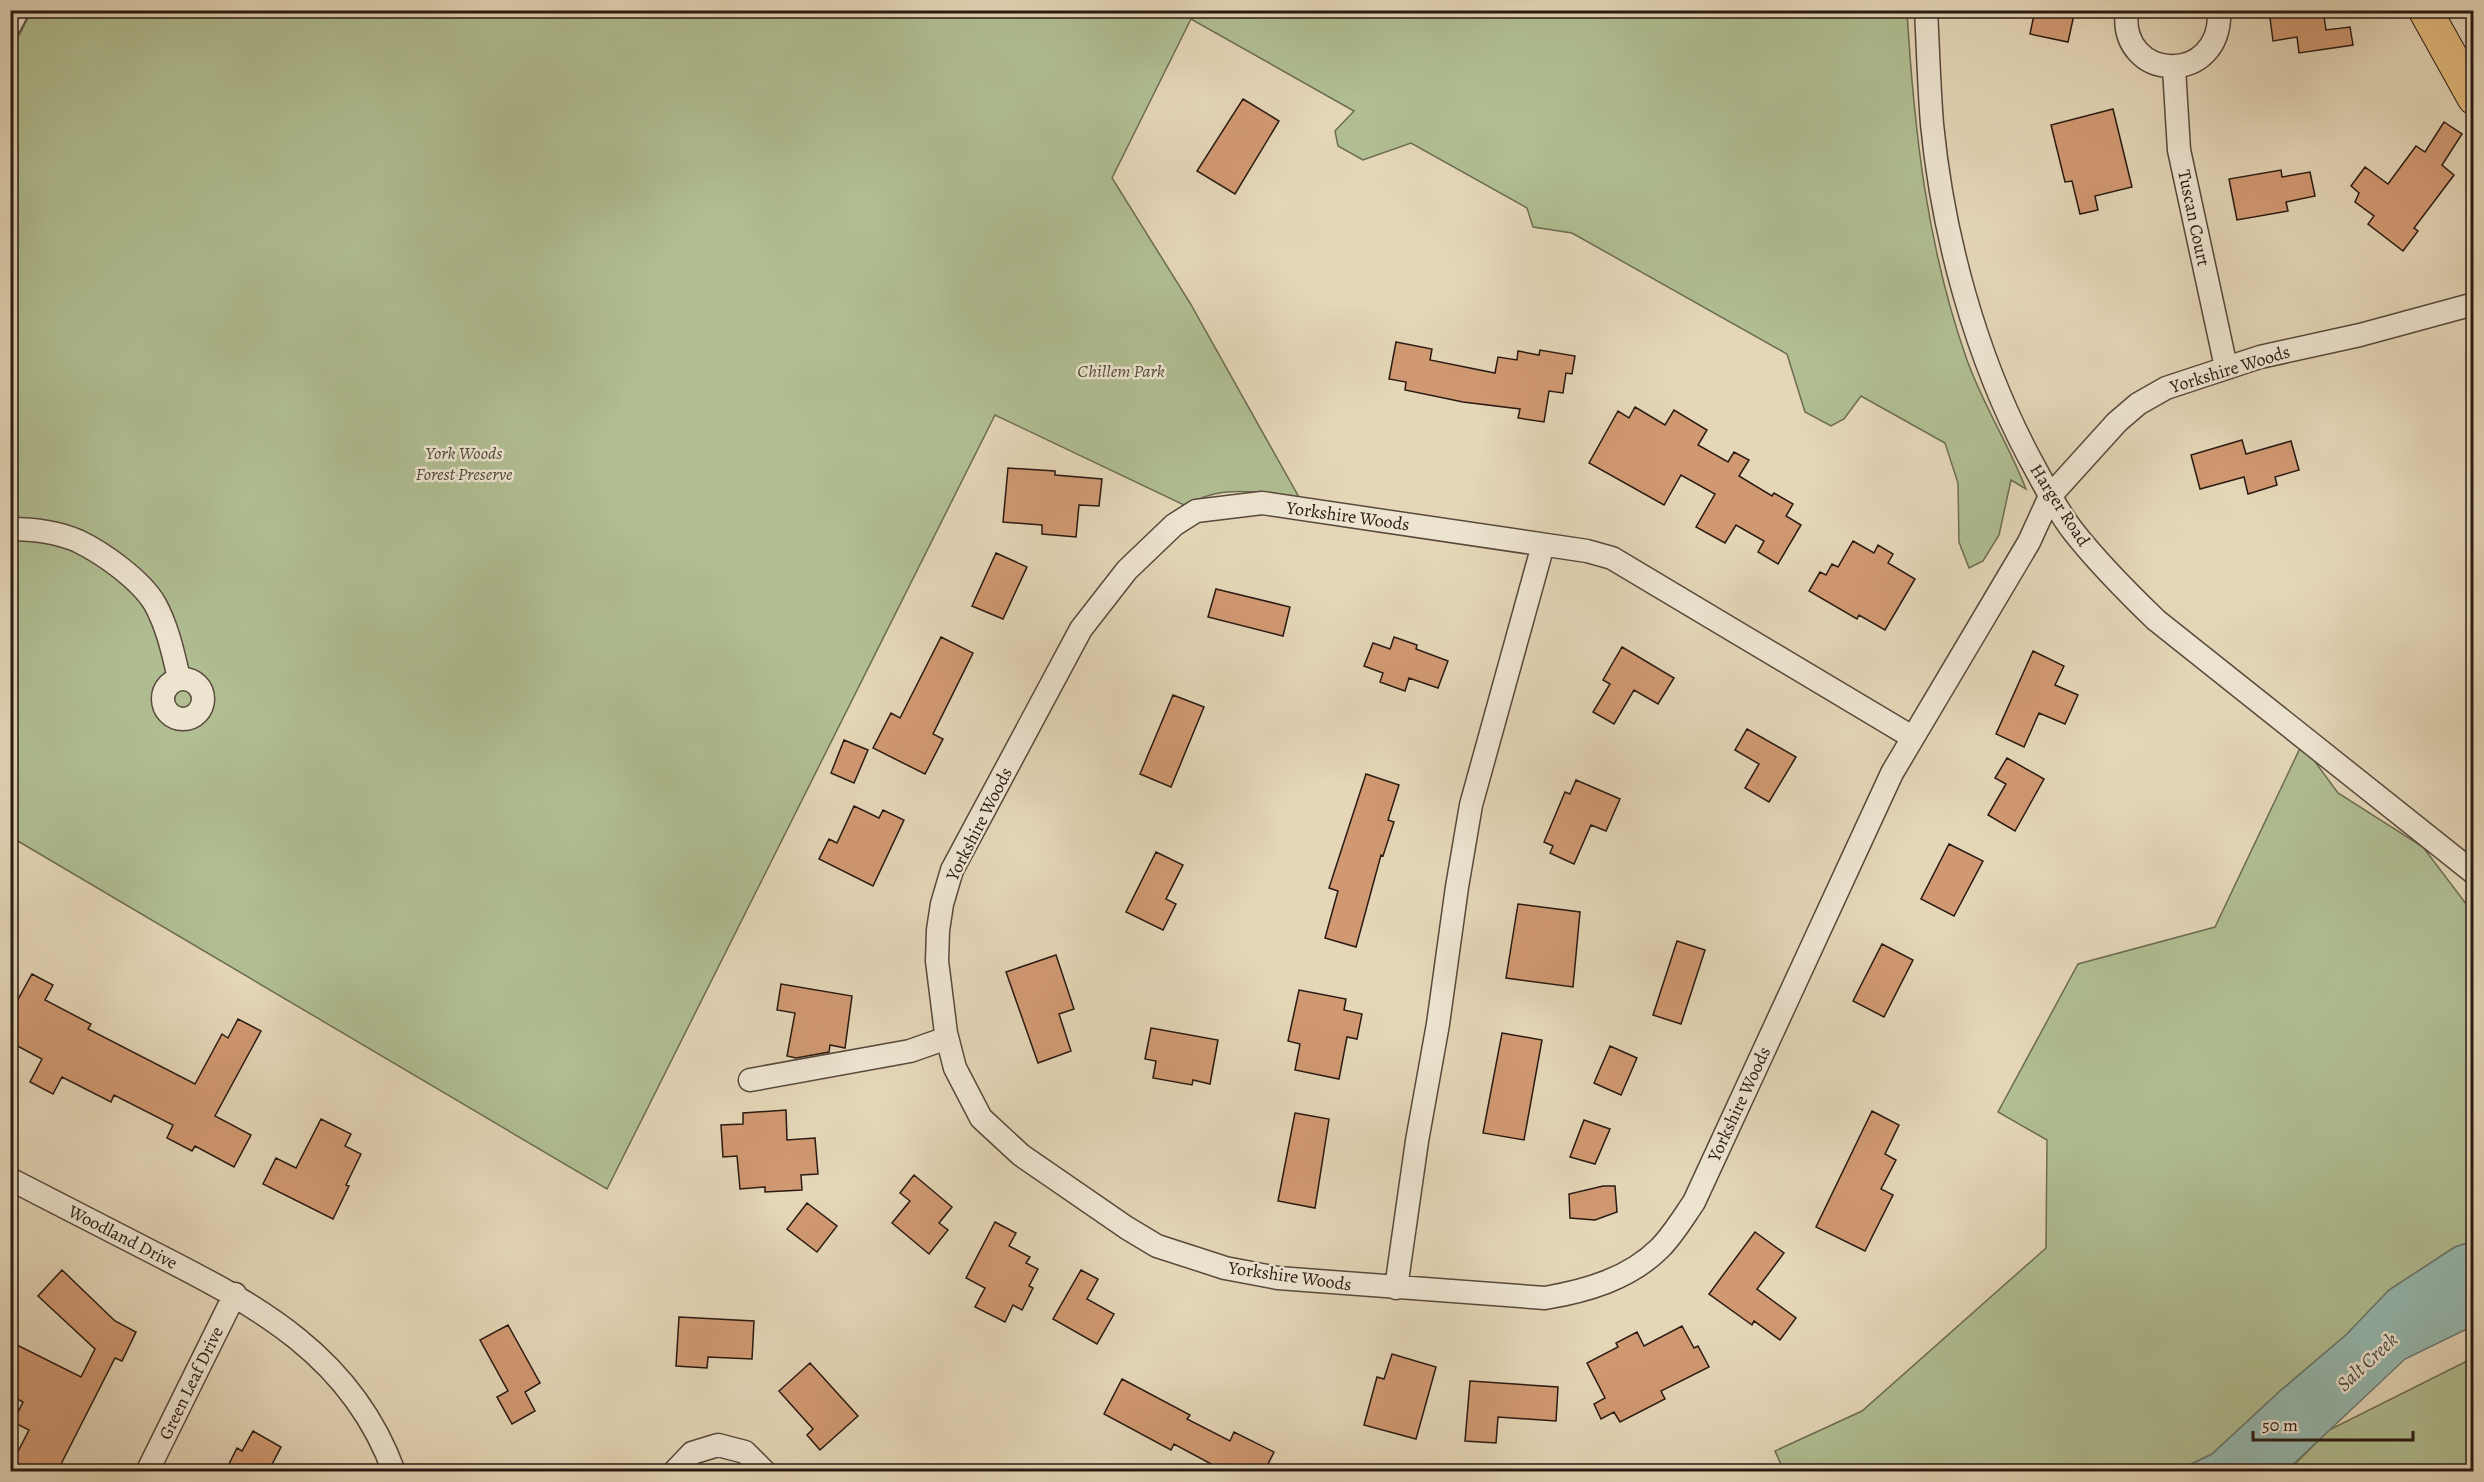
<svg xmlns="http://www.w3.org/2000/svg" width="2484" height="1482" font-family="Alegreya,serif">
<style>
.green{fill:#b0be92;stroke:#6c6c52;stroke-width:1.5}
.water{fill:#95b9b0;stroke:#6a7971;stroke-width:1.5}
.building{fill:#d19972;stroke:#291a13;stroke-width:1.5}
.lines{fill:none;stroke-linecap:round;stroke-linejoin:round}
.minor-casing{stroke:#58493c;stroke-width:25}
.highway-casing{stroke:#291a13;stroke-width:35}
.minor{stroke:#ede4d0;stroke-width:22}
.highway{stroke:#e2bb7c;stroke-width:33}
.labels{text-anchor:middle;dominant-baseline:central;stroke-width:5;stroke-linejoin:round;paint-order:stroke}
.street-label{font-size:18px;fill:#291a13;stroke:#ede4d0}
.park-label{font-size:18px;font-style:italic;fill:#524b39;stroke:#ede4d0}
.water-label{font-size:20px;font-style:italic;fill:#494a42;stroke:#ede4d0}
</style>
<rect width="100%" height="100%" fill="#e4d6b7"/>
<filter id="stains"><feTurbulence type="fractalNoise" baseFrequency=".00333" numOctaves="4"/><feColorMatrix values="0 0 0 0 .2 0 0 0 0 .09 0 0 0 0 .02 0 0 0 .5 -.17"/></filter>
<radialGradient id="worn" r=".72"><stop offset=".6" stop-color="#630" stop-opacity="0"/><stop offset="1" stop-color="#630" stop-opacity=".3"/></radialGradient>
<path class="green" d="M32,10L1907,11C1914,130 1927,247 1967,360C1983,405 2009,445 2026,489L2011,480L1999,535L1983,561L1969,568L1959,542L1958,483L1945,443L1861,396L1844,419L1831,426L1805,412L1787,354L1572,233L1533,227L1527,208L1411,143L1363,160L1338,146L1335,131L1354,111L1191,19L1112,178L1190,303L1300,499C1272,493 1235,487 1207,496C1200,498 1192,503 1186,506L995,415L607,1189L11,837L10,53Z
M2302,744L2338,793L2423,847L2473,913V1241L2455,1247L2389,1290L2347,1334L2280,1391L2212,1454L2177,1471H1784L1775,1451L1862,1411L2046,1248L2047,1140L1998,1112L2078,964L2215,927Z
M2473,1358V1471H2288L2329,1430Z"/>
<path class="water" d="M2473,1241V1326L2405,1359L2286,1471H2177L2212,1454L2280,1391L2347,1334L2389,1290L2455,1247Z"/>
<path class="building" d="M2035,10H2075L2068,42L2030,34Z
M2269,10H2323L2326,30L2350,27L2353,45L2299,53L2297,37L2273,41Z
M1243,99L1279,121L1235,194L1197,171Z
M2113,109L2132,187L2095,196L2098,210L2080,214L2072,181L2065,182L2051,125Z
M2444,122L2462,134L2442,165L2454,175L2414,228L2418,231L2403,251L2368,224L2374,216L2355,202L2359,193L2351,186L2365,167L2388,184L2416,146L2425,152Z
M2281,170L2282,177L2310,172L2315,196L2286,202L2288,211L2237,220L2229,179Z
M1396,342L1432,349L1430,360L1495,373L1498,357L1517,360L1518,351L1539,355L1540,350L1575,356L1572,374L1566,373L1563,393L1549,391L1544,422L1518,418L1520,409L1463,402L1405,390L1406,382L1389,379Z
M1635,407L1665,425L1674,410L1707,430L1698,445L1728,462L1734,452L1749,460L1739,476L1772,496L1774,493L1793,504L1786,516L1801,525L1778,564L1758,552L1764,541L1736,525L1725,543L1696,527L1715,494L1681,475L1664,505L1589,463L1618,411L1629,418Z
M2242,440L2246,454L2291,441L2299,470L2275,477L2277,485L2248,494L2244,477L2200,489L2191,455Z
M1008,468L1055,471V475L1102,479L1099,506L1079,505L1076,537L1042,534V525L1003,522Z
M1853,541L1874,553L1878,545L1893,554L1888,563L1915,579L1885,630L1859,615L1857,619L1809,591L1820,572L1826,575L1832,564L1838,567Z
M996,553L1027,567L1003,619L972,606Z
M1216,589L1290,607L1283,636L1208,617Z
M941,637L973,653L933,734L943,739L925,774L873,748L891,713L900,718Z
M1394,637L1417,645L1416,649L1448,661L1438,688L1409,678L1405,691L1380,682L1383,673L1364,666L1373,643L1390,649Z
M1622,647L1674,678L1658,704L1634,690L1614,724L1593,712L1610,684L1603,680Z
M2033,651L2064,666L2055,685L2078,695L2065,724L2039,713L2024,747L1996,734Z
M1173,695L1204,707L1171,787L1140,774Z
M1747,729L1796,757L1769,802L1745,788L1759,764L1735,750Z
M844,740L868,750L854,783L831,773Z
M2007,758L2044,779L2015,831L1988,815L2006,784L1995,778Z
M1366,774L1399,785L1388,820L1394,822L1383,856L1381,855L1356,947L1325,938L1338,891L1329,888Z
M1576,780L1620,799L1606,831L1591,825L1574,864L1550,853L1553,846L1544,842L1565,792L1570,794Z
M854,806L879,818L883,810L904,820L873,886L819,859L829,839L837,843Z
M1949,844L1983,861L1954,916L1921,899Z
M1156,852L1183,865L1166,899L1176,904L1163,930L1126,912Z
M1518,904L1580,912L1573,987L1506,978Z
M1677,941L1705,950L1681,1024L1653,1015Z
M1882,944L1913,960L1884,1017L1853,1001Z
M1056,955L1074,1009L1059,1014L1071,1051L1038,1063L1006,972Z
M32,974L53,985L45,1000L91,1024L88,1029L195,1084L222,1034L228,1038L238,1019L261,1031L215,1116L251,1135L234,1167L195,1146L192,1151L167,1138L173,1125L114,1095L111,1102L62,1077L53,1094L30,1082L42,1059L10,1042V1014Z
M781,984L852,996L845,1048L830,1045L829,1052L796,1058L787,1056L795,1013L777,1010Z
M1299,990L1346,999L1344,1010L1362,1014L1357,1039L1347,1037L1339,1079L1295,1070L1300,1044L1288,1041Z
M1151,1028L1218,1040L1210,1084L1193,1080L1192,1085L1153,1078L1156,1061L1145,1059Z
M1502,1033L1542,1040L1524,1140L1483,1133Z
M1610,1046L1637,1058L1621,1095L1594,1083Z
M786,1110L787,1140L815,1138L818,1174L801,1175L802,1190L765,1192V1187L740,1189L737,1156L723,1157L721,1125L743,1124V1113Z
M1872,1111L1899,1125L1885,1154L1896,1160L1881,1189L1893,1195L1865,1251L1816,1227Z
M1295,1113L1329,1119L1315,1208L1278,1201Z
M321,1119L351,1134L345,1146L361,1154L346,1185L349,1186L333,1219L263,1184L276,1158L296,1168Z
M1584,1120L1610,1129L1595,1164L1570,1157Z
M914,1175L952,1207L939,1223L948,1230L929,1254L892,1223L910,1201L900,1193Z
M1603,1186H1615L1617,1212L1595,1220L1570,1218L1569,1194Z
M807,1203L837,1226L817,1252L787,1229Z
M995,1222L1016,1233L1009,1246L1030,1257L1026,1263L1038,1269L1029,1286L1033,1288L1022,1310L1013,1305L1005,1322L975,1307L985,1288L966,1278Z
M1755,1232L1784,1253L1757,1289L1796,1318L1780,1340L1754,1321L1752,1325L1709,1294Z
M62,1270L115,1321L136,1332L122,1361L115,1358L57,1472H10V1467L29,1430L13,1422L23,1402L10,1395V1383L18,1368L10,1364V1353L15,1344L81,1377L95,1349L38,1296Z
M1081,1270L1098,1279L1087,1299L1114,1314L1097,1344L1053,1319Z
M679,1317L754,1321L752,1359L708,1357L707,1368L676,1366Z
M508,1325L540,1383L525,1392L535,1411L512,1424L497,1397L508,1391L480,1340Z
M1682,1326L1694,1348L1698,1346L1709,1367L1661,1391L1665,1399L1620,1422L1614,1412L1601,1419L1594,1404L1605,1398L1587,1363L1618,1347L1616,1343L1637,1332L1644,1346Z
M1392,1354L1436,1367L1416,1439L1364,1425L1377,1377L1384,1379Z
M810,1363L858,1416L820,1450L807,1435L813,1429L779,1391Z
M1122,1379L1190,1415L1187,1419L1230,1441L1234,1432L1274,1452L1264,1472H1226L1174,1444L1171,1450L1104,1414Z
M1470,1381L1558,1387L1556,1421L1498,1417L1496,1443L1465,1441Z
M253,1431L281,1447L268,1472H225L237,1448L242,1451Z"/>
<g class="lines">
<defs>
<path id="minor" d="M1926,10C1928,48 1929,86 1932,124C1943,237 1976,357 2029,457C2043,482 2055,508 2073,531C2098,563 2127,592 2156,620L2474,873
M2127,10C2117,82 2223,88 2219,10
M10,25L18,10
M2174,68L2179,150L2226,367
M10,529C33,529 57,532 78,541C103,553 141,580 155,604C168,628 173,653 179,678
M163 699a20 20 0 1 1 40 0a20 20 0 1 1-40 0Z
M1912,737L1612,558L1587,551L1262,503L1196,511L1174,525L1127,570L1081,629L952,870L942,904L938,930L937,961L946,1033L955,1068L981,1118L1021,1155L1127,1228L1157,1246L1225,1268L1278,1278L1545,1298C1586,1291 1629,1279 1660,1248C1673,1235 1683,1218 1694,1202L1892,773L2029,542L2050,496L2117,422L2138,404L2166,388L2260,357L2360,335L2474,304
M750,1080L910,1051L947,1038
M10,1179C59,1204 108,1229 156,1254C258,1306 352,1356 394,1472
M1396,1288L1417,1141L1438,1024L1457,887L1471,805L1543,545
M147,1472L235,1294
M674,1472L692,1453L718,1445L745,1452L765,1472"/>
<path id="highway" d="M2425,10L2474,98"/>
</defs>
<use href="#minor" class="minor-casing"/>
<use href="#highway" class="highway-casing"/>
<use href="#minor" class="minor"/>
<use href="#highway" class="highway"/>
</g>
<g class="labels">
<g class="street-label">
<text transform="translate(2194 218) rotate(78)">Tuscan Court</text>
<text transform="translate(2230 369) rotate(-17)">Yorkshire Woods</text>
<text transform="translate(2060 505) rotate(57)">Harger Road</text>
<text transform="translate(1348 516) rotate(8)">Yorkshire Woods</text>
<text transform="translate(979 824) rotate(-63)">Yorkshire Woods</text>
<text transform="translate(1739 1104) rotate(-65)">Yorkshire Woods</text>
<text transform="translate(123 1237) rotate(27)">Woodland Drive</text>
<text transform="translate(1290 1276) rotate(8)">Yorkshire Woods</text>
<text transform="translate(191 1383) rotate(-64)">Green Leaf Drive</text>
</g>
<g class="park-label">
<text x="1121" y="371">Chillem Park</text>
<text x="464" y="453">York Woods<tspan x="464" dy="21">Forest Preserve</tspan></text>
</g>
<g class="water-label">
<text transform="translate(2367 1362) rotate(-43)">Salt Creek</text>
</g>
</g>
<rect width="2484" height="1482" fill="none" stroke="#e4d6b7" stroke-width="36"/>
<rect x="12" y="12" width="2460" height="1458" fill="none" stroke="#291a13" stroke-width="3"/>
<rect x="18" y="18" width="2448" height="1446" fill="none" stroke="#291a13" stroke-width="1.5"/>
<path d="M2253 1431v9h160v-9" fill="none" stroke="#291a13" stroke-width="3"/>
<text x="2262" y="1431" font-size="18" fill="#291a13" stroke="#ede4d0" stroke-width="4.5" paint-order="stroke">50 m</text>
<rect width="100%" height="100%" filter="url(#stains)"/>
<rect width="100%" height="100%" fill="url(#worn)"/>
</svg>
